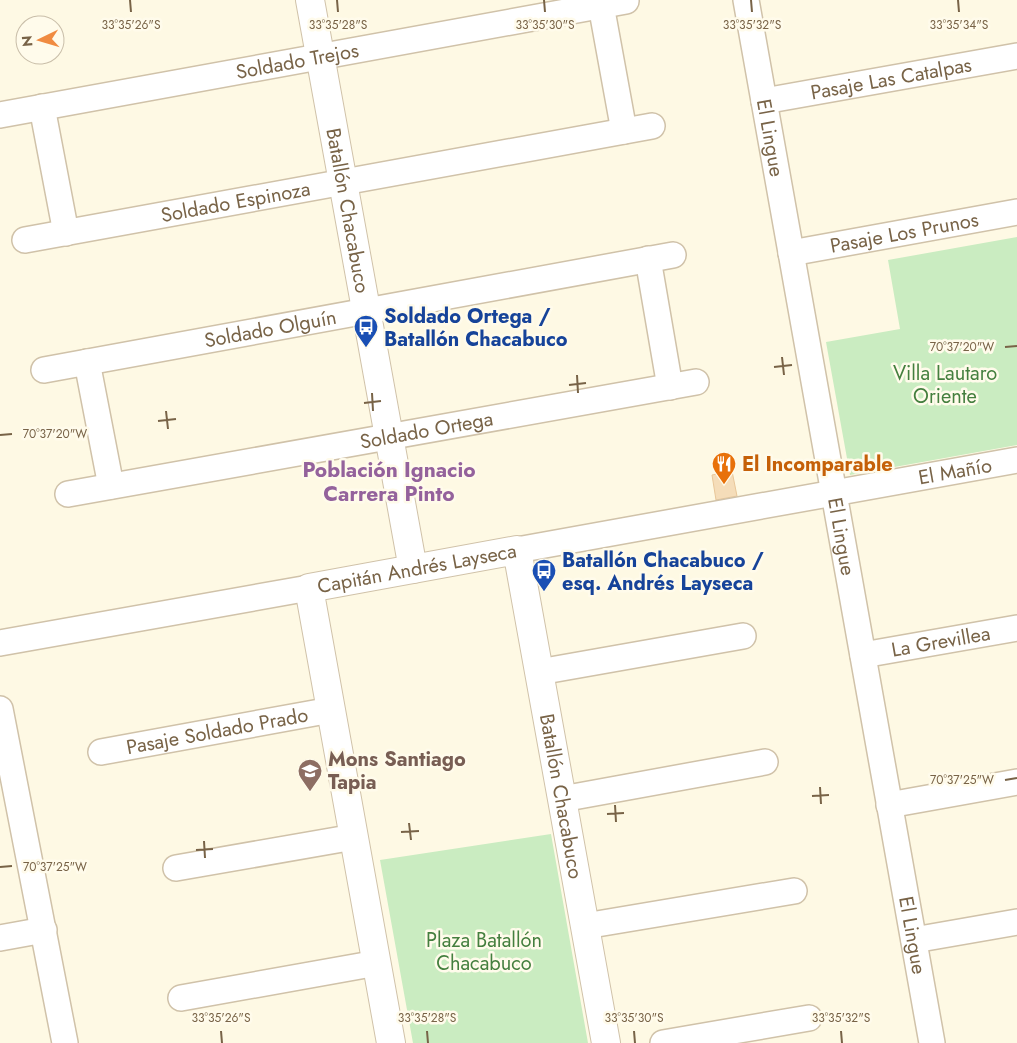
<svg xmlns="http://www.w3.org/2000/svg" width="1017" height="1043" font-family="Jost,sans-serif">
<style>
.green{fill:#caecc1}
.building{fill:#f5ddb9;stroke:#e9c799}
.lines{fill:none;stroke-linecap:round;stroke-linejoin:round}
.minor-casing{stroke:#d0c2a9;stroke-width:28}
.tertiary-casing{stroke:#d0c2a9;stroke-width:30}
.minor{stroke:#fff;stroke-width:25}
.tertiary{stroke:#fff;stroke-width:28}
.ticks{fill:none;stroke:#786347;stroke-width:2}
.labels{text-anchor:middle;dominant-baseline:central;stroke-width:5;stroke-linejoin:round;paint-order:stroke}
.street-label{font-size:20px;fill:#786347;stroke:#fffbeb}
.transit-label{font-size:20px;font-weight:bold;fill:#164399;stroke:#fffbeb;text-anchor:start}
.park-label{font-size:20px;fill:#447f3e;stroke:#fffbeb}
.food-label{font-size:20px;font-weight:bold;fill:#c56008;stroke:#fffbeb;text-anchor:start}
.education-label{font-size:20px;font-weight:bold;fill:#785e54;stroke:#fffbeb;text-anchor:start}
.neighbourhood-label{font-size:21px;font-weight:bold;fill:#94629c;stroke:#fffbeb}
.ticks-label{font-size:12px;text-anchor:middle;fill:#786347;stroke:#fffbeb;stroke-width:5;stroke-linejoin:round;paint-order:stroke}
</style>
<rect width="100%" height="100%" fill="#fef9e4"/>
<path class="green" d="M1017,237V445L850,475L826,342L900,329L888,260Z
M551,834L588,1043H413L380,860Z"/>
<path class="building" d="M732,471L737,496L716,500L712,475Z"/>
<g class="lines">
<defs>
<g id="minor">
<path id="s1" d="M746,0L932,1043"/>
<path d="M601,5L624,131"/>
<path id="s2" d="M764,101L1017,56"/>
<path d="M42,107L66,233"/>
<path id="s3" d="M0,115L626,1"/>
<path id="s4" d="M25,240L652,126"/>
<path id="s5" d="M791,253L1017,212"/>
<path d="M648,259L670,387"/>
<path d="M87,362L111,486"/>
<path id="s6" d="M44,370L673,255"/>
<path id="s7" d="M68,494L696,382"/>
<path id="s8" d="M517,550L1017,460"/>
<path d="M0,643L309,588"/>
<path id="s9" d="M863,655L1017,628"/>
<path d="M539,672L743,636"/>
<path d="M0,709L65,1043"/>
<path id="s10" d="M101,752L331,710"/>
<path d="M562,799L765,762"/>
<path d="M889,805L1017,782"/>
<path d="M176,868L354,837"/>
<path d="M585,926L794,891"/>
<path d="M0,938L44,930"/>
<path d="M914,940L1017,922"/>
<path d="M181,998L377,963"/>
<path d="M663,1043L809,1018"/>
</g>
<g id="tertiary">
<path id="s11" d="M310,0L413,569"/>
<path id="s12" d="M391,1043L309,588L517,550L606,1043"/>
</g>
</defs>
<use href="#minor" class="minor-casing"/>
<use href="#tertiary" class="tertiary-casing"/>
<use href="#minor" class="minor"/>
<use href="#tertiary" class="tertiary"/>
</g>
<path class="ticks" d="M130,0L131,12M337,0L338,12M544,0L545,12M751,0L752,12M958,0L959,12M1005,347L1017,346M782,357L784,375M774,367L792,365M577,375L578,393M569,385L586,383M372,393L373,411M364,403L381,401M166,411L168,429M158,421L176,419M0,435L12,434M1005,780L1017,778M820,787L821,804M812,796L829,795M615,805L616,822M607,814L624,813M409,823L411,840M401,832L419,831M204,841L205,858M196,850L213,849M0,867L12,866M221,1031L222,1043M427,1031L428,1043M634,1031L635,1043M841,1031L842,1043"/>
<defs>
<symbol id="bus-pin" viewBox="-11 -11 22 30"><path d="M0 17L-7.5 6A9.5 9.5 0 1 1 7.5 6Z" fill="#1a4fb4" stroke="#fffbeb"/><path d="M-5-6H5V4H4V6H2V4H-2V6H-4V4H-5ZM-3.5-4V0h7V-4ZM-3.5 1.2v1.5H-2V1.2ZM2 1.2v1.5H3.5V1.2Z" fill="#fff"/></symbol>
<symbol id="restaurant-pin" viewBox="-11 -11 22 30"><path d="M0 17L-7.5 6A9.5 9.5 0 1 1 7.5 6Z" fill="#e8710a" stroke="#fffbeb"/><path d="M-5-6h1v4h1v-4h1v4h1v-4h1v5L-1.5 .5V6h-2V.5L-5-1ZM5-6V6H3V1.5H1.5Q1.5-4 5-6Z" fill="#fff"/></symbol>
<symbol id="school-pin" viewBox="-11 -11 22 30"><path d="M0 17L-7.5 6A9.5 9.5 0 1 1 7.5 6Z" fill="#8d6e63" stroke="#fffbeb"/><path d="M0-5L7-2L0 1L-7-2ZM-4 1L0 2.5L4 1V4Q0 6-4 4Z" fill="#fff"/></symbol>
</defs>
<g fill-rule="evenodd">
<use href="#bus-pin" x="352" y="313" width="28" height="38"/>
<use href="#restaurant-pin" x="710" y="450" width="28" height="38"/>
<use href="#bus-pin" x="530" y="557" width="28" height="38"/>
<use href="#school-pin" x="296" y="757" width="28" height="38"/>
</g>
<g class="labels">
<g class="street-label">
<text stroke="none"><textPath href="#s3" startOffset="302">Soldado Trejos</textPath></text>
<text stroke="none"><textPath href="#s2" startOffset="129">Pasaje Las Catalpas</textPath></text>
<text stroke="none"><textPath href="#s1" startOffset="140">El Lingue</textPath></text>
<text stroke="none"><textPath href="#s4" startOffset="214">Soldado Espinoza</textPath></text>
<text stroke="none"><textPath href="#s11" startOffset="214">Batallón Chacabuco</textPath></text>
<text stroke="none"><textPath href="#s5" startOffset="115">Pasaje Los Prunos</textPath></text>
<text stroke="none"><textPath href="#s6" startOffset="230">Soldado Olguín</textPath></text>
<text stroke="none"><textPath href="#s7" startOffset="364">Soldado Ortega</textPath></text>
<text stroke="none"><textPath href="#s8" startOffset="445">El Mañío</textPath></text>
<text stroke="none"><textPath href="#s1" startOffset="545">El Lingue</textPath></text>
<text stroke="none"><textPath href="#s12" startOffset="572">Capitán Andrés Layseca</textPath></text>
<text stroke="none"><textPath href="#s9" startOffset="79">La Grevillea</textPath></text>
<text stroke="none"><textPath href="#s10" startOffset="118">Pasaje Soldado Prado</textPath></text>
<text stroke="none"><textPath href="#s12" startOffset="924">Batallón Chacabuco</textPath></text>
<text stroke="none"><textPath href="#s1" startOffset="950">El Lingue</textPath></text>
</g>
<g class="transit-label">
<text x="384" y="316">Soldado Ortega /<tspan x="384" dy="23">Batallón Chacabuco</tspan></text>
<text x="562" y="560">Batallón Chacabuco /<tspan x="562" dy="23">esq. Andrés Layseca</tspan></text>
</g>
<g class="park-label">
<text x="945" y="373">Villa Lautaro<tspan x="945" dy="23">Oriente</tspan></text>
<text x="484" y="940">Plaza Batallón<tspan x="484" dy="23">Chacabuco</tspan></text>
</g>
<g class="food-label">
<text x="742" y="464">El Incomparable</text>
</g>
<g class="education-label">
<text x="328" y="759">Mons Santiago<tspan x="328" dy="23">Tapia</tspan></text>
</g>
<g class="neighbourhood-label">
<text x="389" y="470">Población Ignacio<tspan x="389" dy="24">Carrera Pinto</tspan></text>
</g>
</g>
<g class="ticks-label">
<text x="131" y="29">33°35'26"S</text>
<text x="338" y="29">33°35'28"S</text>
<text x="545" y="29">33°35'30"S</text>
<text x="752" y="29">33°35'32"S</text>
<text x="959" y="29">33°35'34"S</text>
<text x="962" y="351">70°37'20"W</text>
<text x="55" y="438">70°37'20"W</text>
<text x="962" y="784">70°37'25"W</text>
<text x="55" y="871">70°37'25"W</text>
<text x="221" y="1022">33°35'26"S</text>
<text x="427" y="1022">33°35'28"S</text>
<text x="634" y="1022">33°35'30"S</text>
<text x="841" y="1022">33°35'32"S</text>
</g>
<g transform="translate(40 40) rotate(265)"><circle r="24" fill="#fffbeb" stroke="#c9bea9"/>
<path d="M0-4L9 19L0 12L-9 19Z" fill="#f08b41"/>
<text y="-8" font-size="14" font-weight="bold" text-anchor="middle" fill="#786347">N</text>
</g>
</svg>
